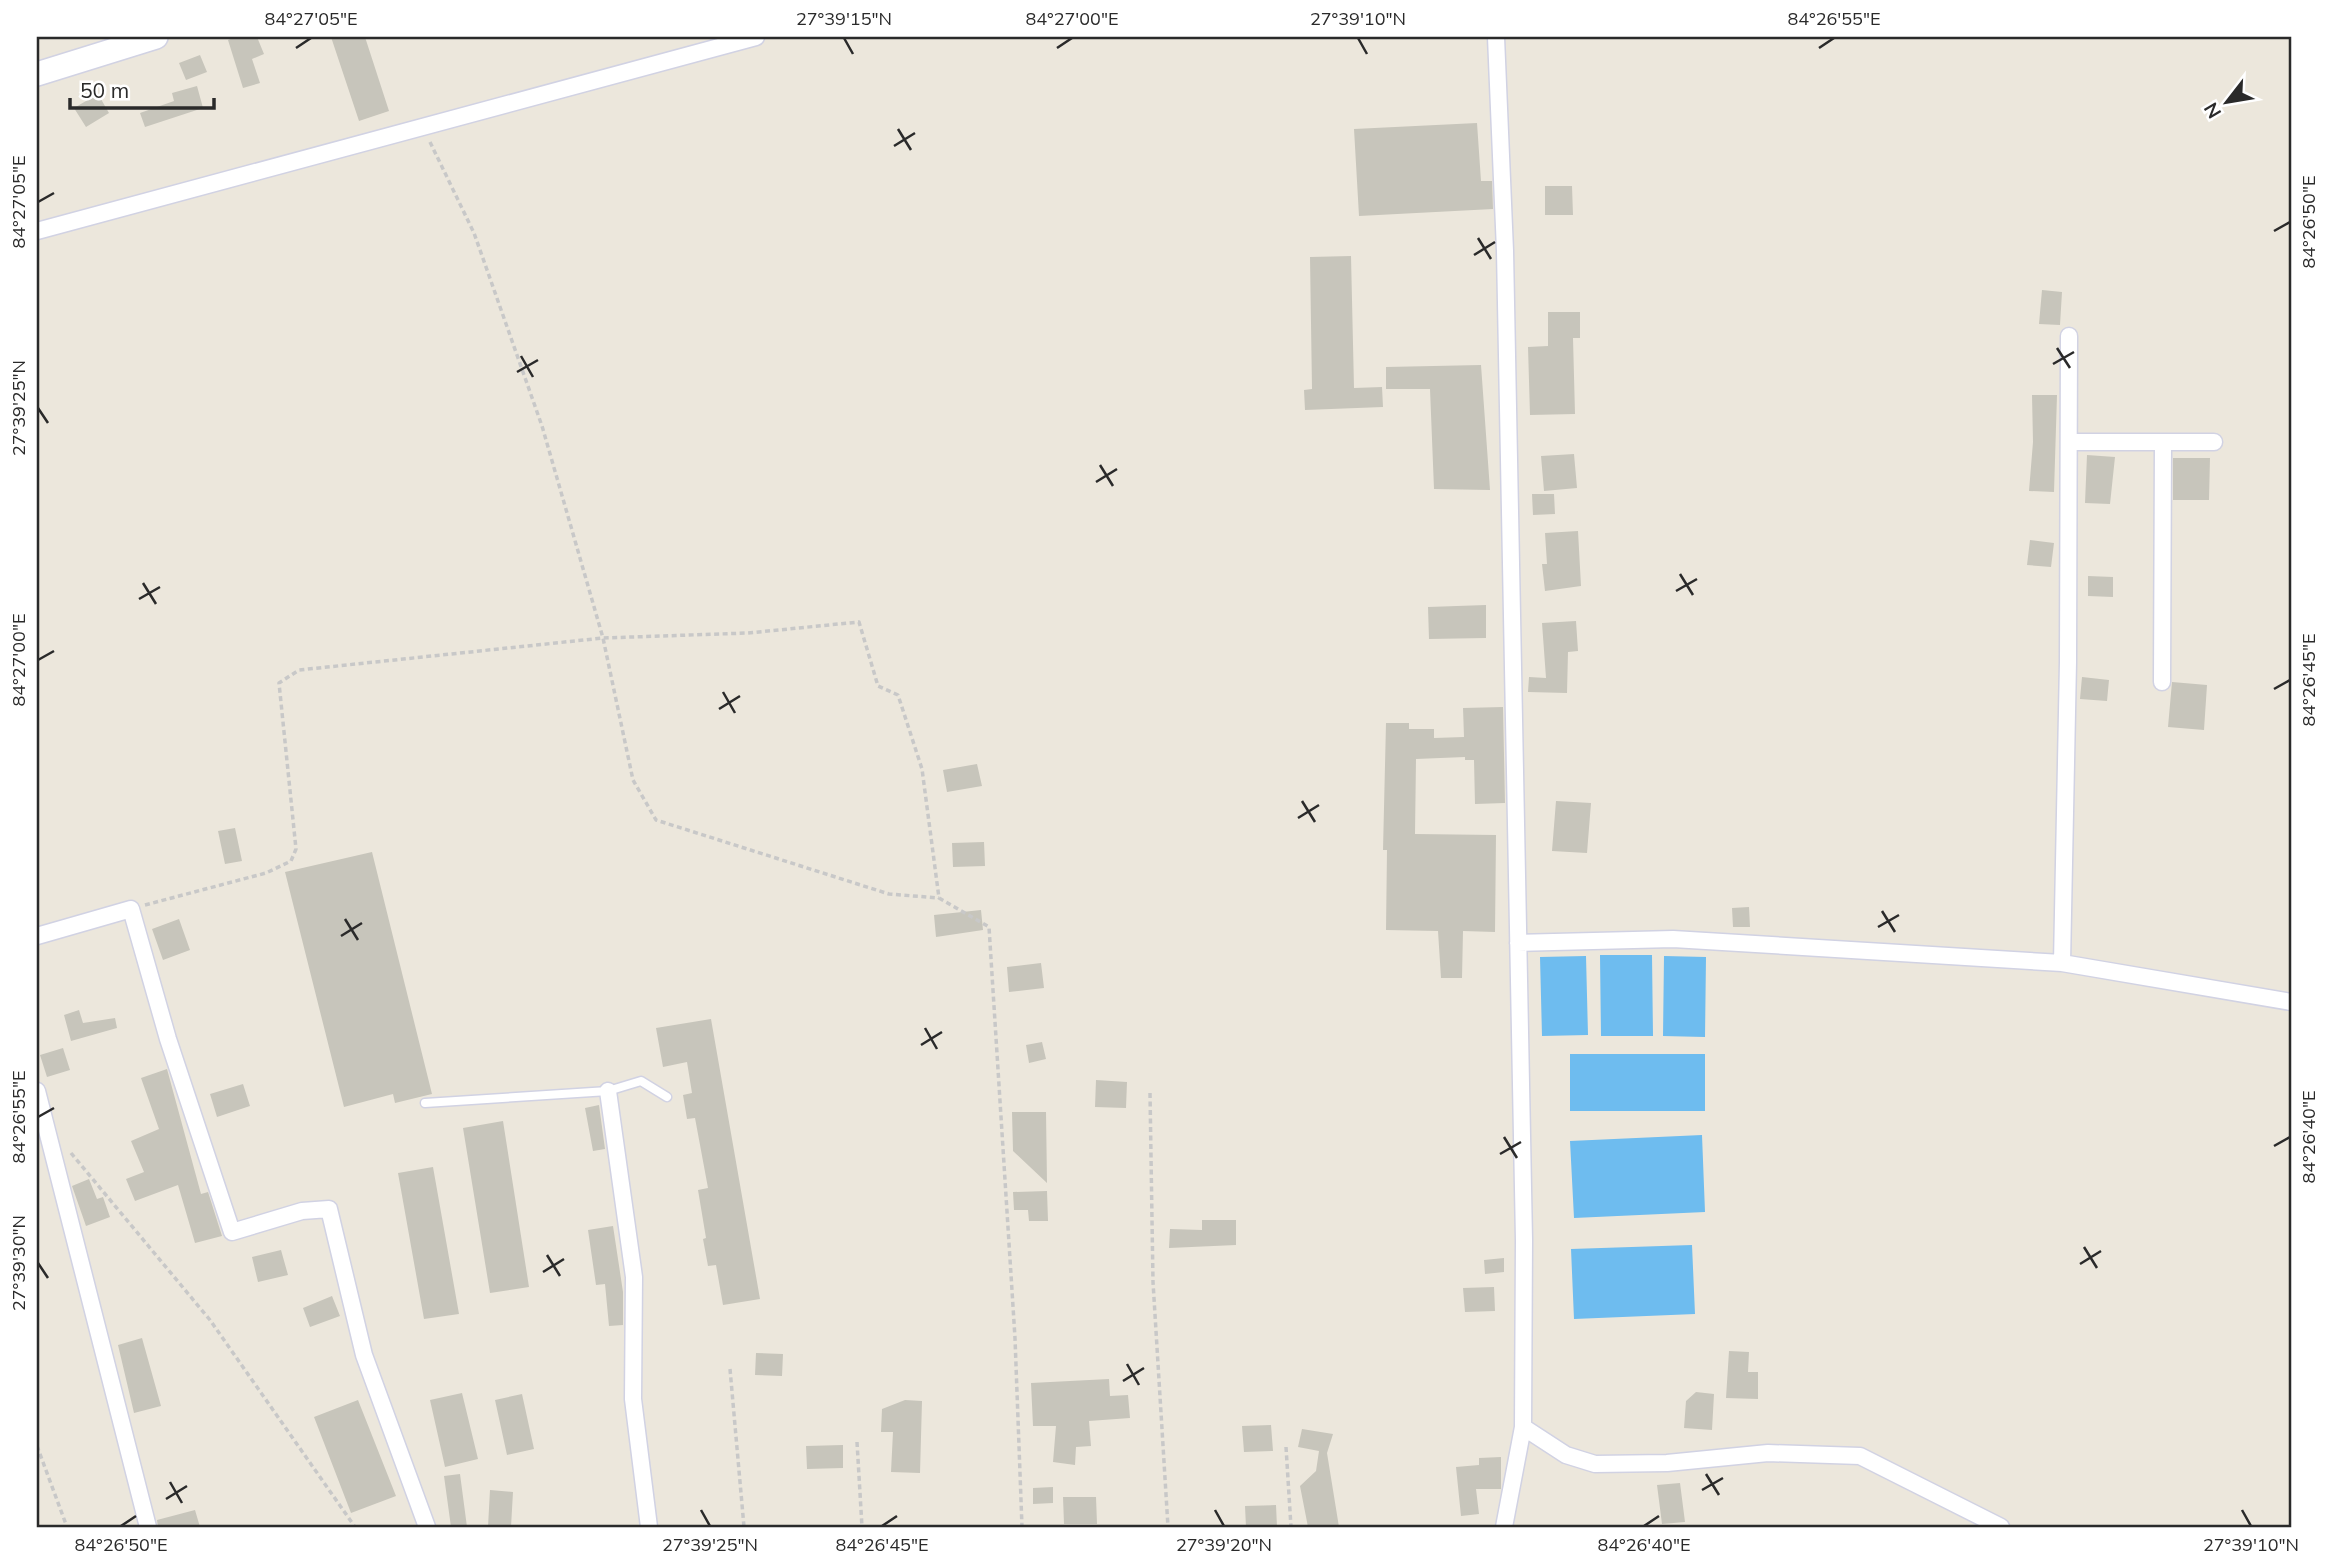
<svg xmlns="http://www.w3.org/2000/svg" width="2328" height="1564" font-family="Mulish,sans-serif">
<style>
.water{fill:#6ebcef}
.building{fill:#c7c5bb}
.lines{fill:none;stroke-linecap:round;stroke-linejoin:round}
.service-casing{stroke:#d1d2e3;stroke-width:11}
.minor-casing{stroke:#d1d2e3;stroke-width:19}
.secondary-casing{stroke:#d1d2e3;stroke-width:26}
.path{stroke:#c8c8c8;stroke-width:3.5;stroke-dasharray:5 3.5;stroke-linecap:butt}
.service{stroke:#fff;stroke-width:8}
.minor{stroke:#fff;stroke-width:16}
.secondary{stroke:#fff;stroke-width:23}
.ticks{fill:none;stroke:#2a2a2a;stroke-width:2.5}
.neatline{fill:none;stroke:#2a2a2a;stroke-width:2.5}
.ticks-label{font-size:18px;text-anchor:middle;fill:#2a2a2a}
</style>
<rect width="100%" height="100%" fill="#ece7dc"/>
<path class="water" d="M1600,955H1652L1653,1036H1601Z
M1586,956L1588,1035L1542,1036L1540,957Z
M1664,956L1706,957L1705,1037L1663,1036Z
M1570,1054H1705V1111H1570Z
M1702,1135L1705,1212L1574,1218L1570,1141Z
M1692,1245L1695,1314L1574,1319L1571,1249Z"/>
<path class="building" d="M236,37H257L264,54L252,59L260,83L243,88L228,40Z
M331,37H365L389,111L359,121Z
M200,55L207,72L186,80L179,63Z
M197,86L203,108L145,127L140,113L174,101L172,93Z
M98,94L109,113L86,127L74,108Z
M1477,123L1481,181H1492L1493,209L1359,216L1354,129Z
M1545,186H1572L1573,215H1545Z
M1351,256L1354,388L1382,387L1383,407L1305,410L1304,390L1312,389L1310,257Z
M2042,290L2062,292L2060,325L2039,324Z
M1548,312H1580V338H1573L1575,414L1530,415L1528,347L1548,346Z
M1481,365L1490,490L1434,489L1430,389H1386V367Z
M2032,395H2057L2054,492L2029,491L2033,442Z
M1574,454L1577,488L1544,491L1541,456Z
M2087,455L2115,457L2110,504L2085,503Z
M2173,458H2210L2209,500H2173Z
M1532,494H1554L1555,514L1533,515Z
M1578,531L1581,586L1545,591L1542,564H1547L1545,533Z
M2030,540L2054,543L2051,567L2027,565Z
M2088,576L2113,577V597L2088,596Z
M1486,605V638L1429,639L1428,607Z
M1576,621L1578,651L1568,652L1567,693L1528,692L1529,677L1546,678L1542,623Z
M2082,677L2109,680L2107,701L2080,699Z
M2172,682L2207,685L2204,730L2168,727Z
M1503,707L1505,803L1475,804L1474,760H1465V757L1416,759L1415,834L1496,835L1495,932L1463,931L1462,978H1441L1438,931L1386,930L1387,850H1383L1386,723H1409V729H1434V738L1464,737L1463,708Z
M977,764L982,786L947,792L943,770Z
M1556,801L1591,803L1587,853L1552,851Z
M235,828L242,861L225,864L218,831Z
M984,842L985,866L953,867L952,843Z
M372,852L432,1094L395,1103L393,1094L344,1107L285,872Z
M1749,907L1750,927H1733L1732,908Z
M981,910L983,930L936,937L934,915Z
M179,919L190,950L163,960L152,929Z
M1041,963L1044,988L1009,992L1007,967Z
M79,1010L83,1023L115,1018L117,1028L71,1041L64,1015Z
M711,1019L760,1299L723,1305L716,1265L708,1266L703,1239L706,1238L698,1190L708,1188L695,1118L687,1119L683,1095L692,1093L687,1062L663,1067L656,1028Z
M1042,1042L1046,1059L1029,1063L1026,1045Z
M63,1048L70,1070L47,1077L40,1055Z
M167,1069L201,1194L208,1192L222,1236L195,1243L178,1185L135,1201L126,1179L144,1172L131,1141L159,1129L141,1078Z
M1096,1080L1127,1082L1126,1108L1095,1107Z
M243,1084L250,1106L217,1117L210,1094Z
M599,1105L605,1149L593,1151L585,1108Z
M1012,1112H1046L1047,1183L1013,1151Z
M503,1121L529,1287L490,1293L463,1128Z
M433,1167L459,1314L424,1319L398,1173Z
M89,1179L97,1199L103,1197L110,1217L86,1226L72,1186Z
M1047,1191L1048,1221H1029L1028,1210H1014L1013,1192Z
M1202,1220H1236V1245L1169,1248L1170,1229L1202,1230Z
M613,1226L623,1292V1325L609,1326L605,1284L596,1285L588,1230Z
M281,1250L288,1275L258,1282L252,1257Z
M1504,1258V1272L1485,1274L1484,1260Z
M1494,1287L1495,1311L1465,1312L1463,1288Z
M332,1296L340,1316L310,1327L303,1308Z
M142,1338L161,1406L134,1413L118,1345Z
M1729,1351L1749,1352L1748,1372H1758V1399L1726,1398Z
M756,1353L783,1354L782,1376L755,1375Z
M1109,1379L1110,1396L1128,1395L1130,1418L1089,1421L1091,1446L1076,1447L1075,1465L1053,1462L1056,1426H1033L1031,1383Z
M1696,1392L1714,1394L1712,1430L1684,1428L1686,1401Z
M462,1393L478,1459L445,1467L430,1400Z
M522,1394L534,1449L507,1455L495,1400Z
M358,1400L396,1496L351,1513L314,1417Z
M905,1400L922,1401L920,1473L891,1472L893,1432H881L882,1409Z
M1271,1425L1273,1451L1244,1452L1242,1426Z
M1302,1429L1333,1434L1327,1453L1339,1527H1308L1300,1486L1316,1471L1319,1451L1298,1447Z
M843,1445V1468L807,1469L806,1446Z
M1501,1457V1489H1476L1479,1514L1461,1516L1456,1467L1479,1465V1458Z
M460,1474L467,1527H451L444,1476Z
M1680,1483L1685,1522L1662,1524L1657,1485Z
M1053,1487V1503L1033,1504V1488Z
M490,1490L513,1492L511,1527H488Z
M1063,1497H1096L1097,1524H1064Z
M1276,1505L1277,1527H1246L1245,1506Z
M195,1510L200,1527H158L157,1520Z"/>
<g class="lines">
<defs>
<path id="service" d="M425,1103L608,1091L641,1081L667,1097"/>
<path id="minor" d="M1496,37L1505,251L1524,1240L1523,1427L1504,1527
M37,231L756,37
M2070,442H2214
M2162,682L2163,442
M37,936L131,909L168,1039L232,1232L302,1211L329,1209L364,1355L427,1527
M1518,943L1673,939L2062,963L2291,1002
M2062,963L2068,662L2069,336
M37,1091L148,1527
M608,1091L634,1277L633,1399L649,1527
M1523,1427L1566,1455L1595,1464L1667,1463L1768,1453L1860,1456L2001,1527"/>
<path id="secondary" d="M37,74L156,37"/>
</defs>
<use href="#service" class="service-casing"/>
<use href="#minor" class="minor-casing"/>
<use href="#secondary" class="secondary-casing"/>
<path class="path" d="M430,142L474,233L542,426L603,638L633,780L656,820L889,894L939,898
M145,905L266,873L291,861L296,849L279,683L299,670L603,638L748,633L859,622L878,686L898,695L922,769L939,898L989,927L1015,1338L1022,1527
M1150,1093L1153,1282L1168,1527
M71,1153L210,1320L355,1527
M730,1369L744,1527
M857,1442L862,1527
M37,1446L67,1527
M1286,1447L1291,1527"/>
<use href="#service" class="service"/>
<use href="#minor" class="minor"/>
<use href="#secondary" class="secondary"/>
</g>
<path class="ticks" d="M844,38L853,54M1358,38L1367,54M296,48L311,38M1057,48L1072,38M1819,48L1834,38M898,129L911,150M894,146L915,133M38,202L54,193M2274,231L2290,222M1478,238L1491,259M1474,255L1495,242M2057,348L2070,368M521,356L533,377M2053,364L2074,352M517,372L538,360M38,408L48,423M1100,465L1113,486M1096,482L1117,469M1680,574L1693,595M143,583L156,604M1676,591L1697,579M139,599L160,587M38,660L54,651M2274,689L2290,680M723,692L735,713M719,709L740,696M1302,801L1315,822M1298,818L1319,805M1882,911L1895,932M345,919L358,940M1878,927L1899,915M341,936L362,923M925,1028L937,1049M921,1045L942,1032M38,1117L54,1108M1504,1137L1517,1158M2274,1146L2290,1137M1500,1154L1521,1142M2084,1247L2097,1268M547,1255L560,1276M38,1263L48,1278M2080,1264L2101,1251M543,1272L564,1259M1127,1364L1139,1385M1123,1381L1144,1368M1706,1474L1719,1495M170,1482L182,1503M1702,1490L1723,1478M166,1499L187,1486M701,1510L710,1526M1215,1510L1224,1526M2242,1510L2251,1526M121,1526L136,1516M882,1526L897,1516M1644,1526L1659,1516"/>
<rect width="2328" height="1564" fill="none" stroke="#ffffff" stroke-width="77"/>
<g transform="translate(2227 102) rotate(239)" stroke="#ffffff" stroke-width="5" paint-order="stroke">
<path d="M0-5L12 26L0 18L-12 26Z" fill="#2a2a2a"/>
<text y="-10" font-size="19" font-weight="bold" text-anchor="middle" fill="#2a2a2a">N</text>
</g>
<path d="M70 98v10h144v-10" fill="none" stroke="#2a2a2a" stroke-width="3.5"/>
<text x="80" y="98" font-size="21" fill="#2a2a2a" stroke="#ffffff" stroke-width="5" paint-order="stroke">50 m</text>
<rect x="38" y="38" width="2252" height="1488" class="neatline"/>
<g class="ticks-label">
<text x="311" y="25">84°27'05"E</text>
<text x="844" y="25">27°39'15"N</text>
<text x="1072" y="25">84°27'00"E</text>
<text x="1358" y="25">27°39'10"N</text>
<text x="1834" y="25">84°26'55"E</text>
<text transform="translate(19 202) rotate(-90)" y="6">84°27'05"E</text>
<text transform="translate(2309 222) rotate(-90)" y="6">84°26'50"E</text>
<text transform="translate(19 408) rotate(-90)" y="6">27°39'25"N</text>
<text transform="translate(19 660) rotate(-90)" y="6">84°27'00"E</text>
<text transform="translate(2309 680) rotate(-90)" y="6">84°26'45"E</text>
<text transform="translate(19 1117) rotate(-90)" y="6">84°26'55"E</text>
<text transform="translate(2309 1137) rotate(-90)" y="6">84°26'40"E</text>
<text transform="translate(19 1263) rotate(-90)" y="6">27°39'30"N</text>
<text x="121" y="1551">84°26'50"E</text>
<text x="710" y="1551">27°39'25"N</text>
<text x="882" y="1551">84°26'45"E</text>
<text x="1224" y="1551">27°39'20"N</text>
<text x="1644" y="1551">84°26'40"E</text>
<text x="2251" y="1551">27°39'10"N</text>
</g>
</svg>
